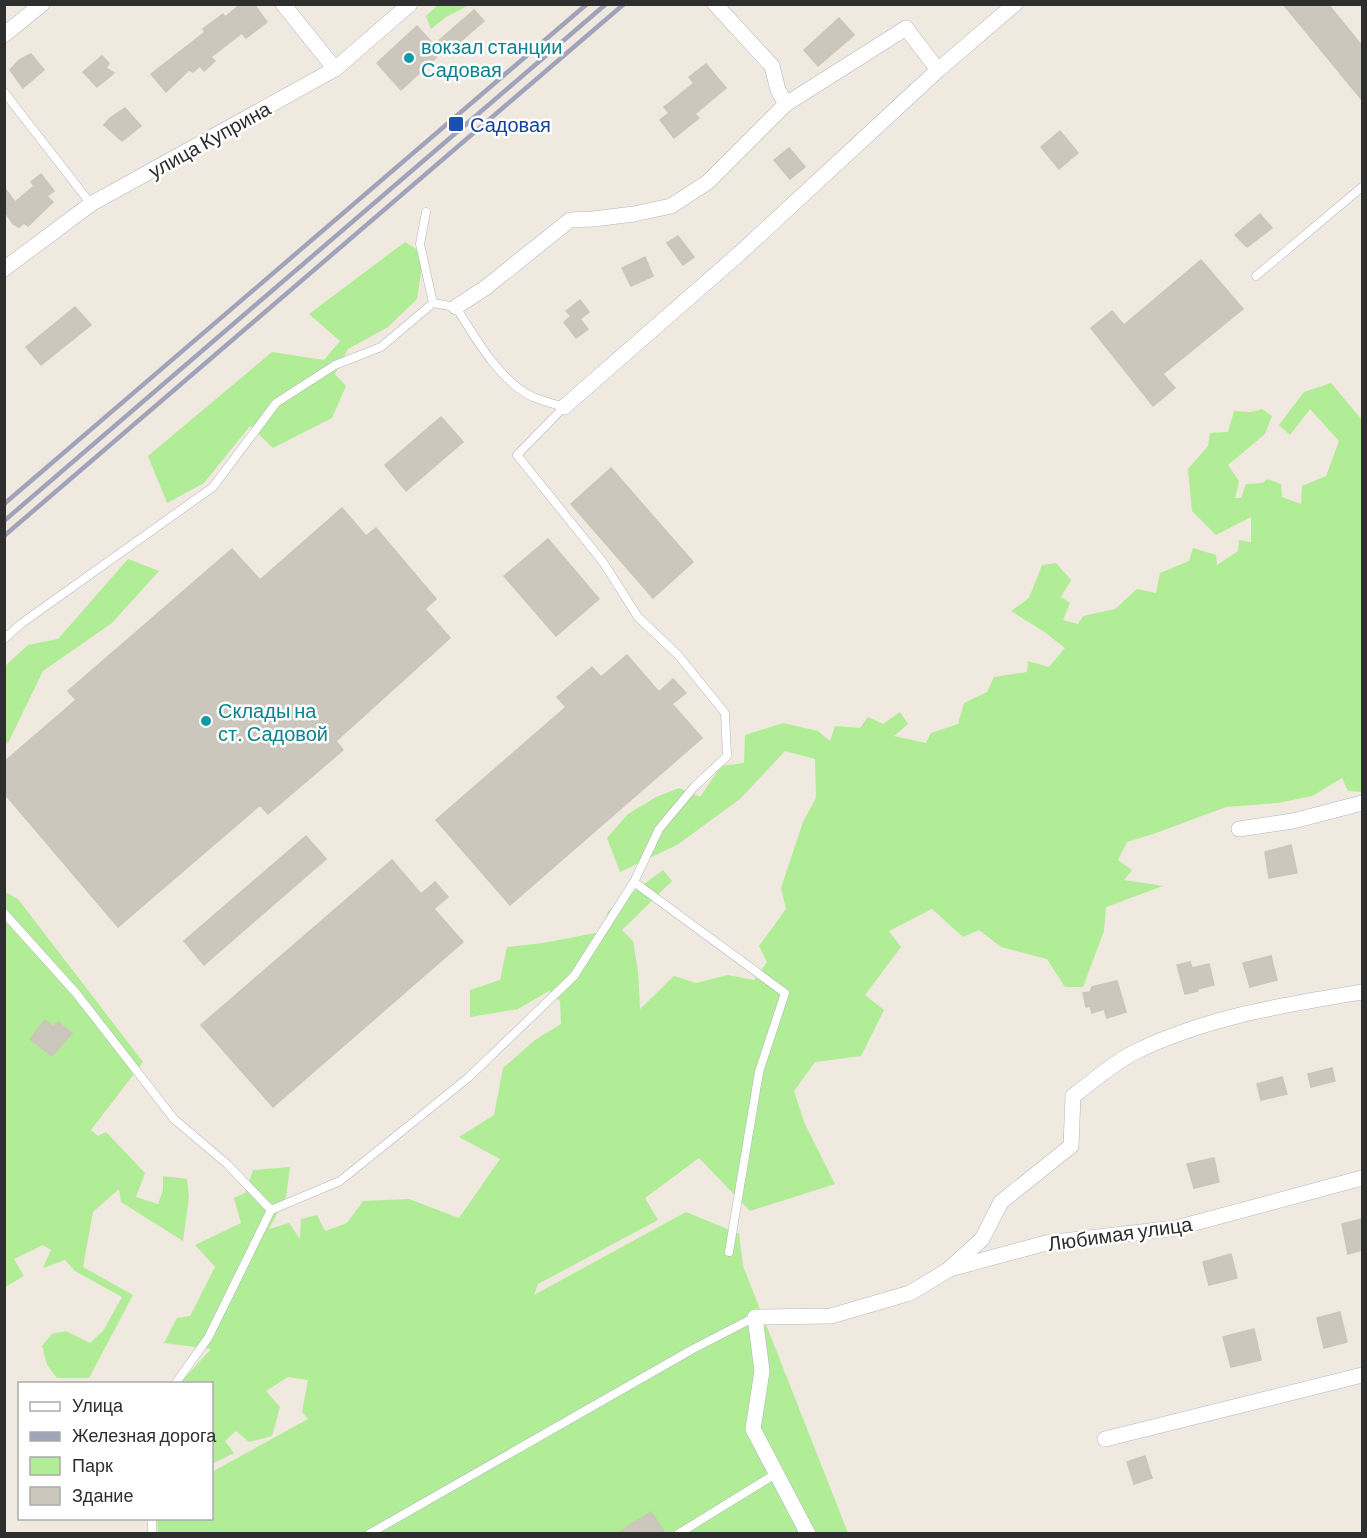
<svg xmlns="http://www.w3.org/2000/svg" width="1367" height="1538" font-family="Barlow,sans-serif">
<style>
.green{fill:#b1ec96}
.building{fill:#cbc7bd;stroke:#ccc6b8;stroke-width:1.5}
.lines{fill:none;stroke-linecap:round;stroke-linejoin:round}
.service-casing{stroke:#b3b5c2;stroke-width:9}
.minor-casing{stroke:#b3b5c2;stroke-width:16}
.service{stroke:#fff;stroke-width:8}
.minor{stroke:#fff;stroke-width:15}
.rail{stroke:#a0a3ba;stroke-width:4.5}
.culture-dot{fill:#0f9aa8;stroke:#fff;stroke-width:2}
.transit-dot{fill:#1a4fb4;stroke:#fff;stroke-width:2}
.labels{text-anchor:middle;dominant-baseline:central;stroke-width:5;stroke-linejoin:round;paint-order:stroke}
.culture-label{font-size:20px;fill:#0d838f;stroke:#fff;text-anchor:start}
.transit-label{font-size:20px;fill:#164399;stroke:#fff;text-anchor:start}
.street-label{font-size:20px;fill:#2e2e2e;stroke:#fff}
</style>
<rect width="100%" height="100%" fill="#f0e9df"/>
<path class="green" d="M439,4H469V5L446,17L431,29L426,16Z
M405,242L424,254L417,299L388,327L348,349L335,374L346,386L332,418L273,448L250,426L204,483L167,503L148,456L272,352L324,360L340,341L309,314Z
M1331,383L1362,420V792L1348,791L1342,778L1312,796L1278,803L1226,807L1156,833L1127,842L1118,860L1132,870L1124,880L1163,886L1106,907L1104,931L1083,987H1065L1047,959L1001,947L979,930L963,937L932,909L889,931L901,947L865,995L884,1010L861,1056L815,1062L794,1091L804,1122L835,1184L750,1211L699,1158L645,1198L658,1220L538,1284L534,1295L686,1212L739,1234L743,1266L848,1533L158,1534L157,1519L212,1518V1472L308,1419L302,1412L308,1380L288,1377L266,1391L280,1407L272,1436L249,1442L236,1431L225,1441L234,1453L212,1464V1384L180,1383L211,1349L164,1343L177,1318L190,1316L215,1267L195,1245L241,1223L234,1198L245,1193L253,1170L290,1167L286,1197L269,1229L289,1223L300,1239L301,1219L317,1215L325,1231L347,1223L363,1201L409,1199L459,1218L500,1159L459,1137L494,1115L503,1068L535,1040L561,1024L560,1001L549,991L518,1009L470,1017V990L500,980L507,947L543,943L601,932L608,911L663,870L672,881L622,930L633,941L638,971L640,1009L674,976L696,983L728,975L754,980L767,962L759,946L786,909L781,888L803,822L816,798L815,759L785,751L740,799L677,845L620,872L607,838L628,814L656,797L679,788L700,797L721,766L744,763L745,735L783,723L818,731L830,741L835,726L860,728L868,717L883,724L900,712L908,724L894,736L926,743L931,733L958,724L964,703L987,692L994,677L1027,672L1028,661L1049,667L1065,648L1043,631L1011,611L1029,598L1042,565L1056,563L1071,580L1061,597L1070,603L1063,620L1078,624L1083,616L1115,609L1137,589L1156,593L1160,573L1189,561L1193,548L1216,555L1217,565L1238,551L1239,540L1251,542V517L1216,535L1192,511L1188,469L1208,446L1210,433L1228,432L1234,411L1251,412L1262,409L1272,416L1265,434L1228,465L1239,481L1235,498H1241L1246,484L1263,483L1267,479L1281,484L1282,497L1301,504L1302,486L1326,476L1339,441L1310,409L1290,435L1279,425L1304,392Z
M128,559L159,571L112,623L43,671L8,743L5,745V666L28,645L58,639Z
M5,892L18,899L143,1062L91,1130L98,1136L106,1132L145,1173L136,1197L158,1204L163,1190V1176L187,1179L189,1197L183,1241L121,1202L119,1189L93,1212L83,1267L133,1295L89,1378H57L47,1365L42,1346L52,1334L66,1331L90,1343L103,1331L122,1297L75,1271L65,1260L43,1268L51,1250L43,1245L14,1259L24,1276L5,1287Z"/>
<path class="building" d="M241,4H254L267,22L246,38L242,33L211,57L215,61L204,71L200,66L193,72L189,70L166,92L151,74L205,32L203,29L223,14L225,17Z
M1283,4H1328L1362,46V100Z
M474,10L484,21L455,46L452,43L401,90L377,63L417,26L434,45Z
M839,18L854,35L818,66L804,50Z
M31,54L44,70L23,88L10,70L19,60Z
M102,56L109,63L106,68L114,73L97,87L83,72Z
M706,64L726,88L695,114L699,118L674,138L660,120L669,113L664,107L694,83L689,77Z
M125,108L141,126L122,141L104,125L110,118Z
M1060,131L1078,153L1059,169L1041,147Z
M789,148L805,167L790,179L774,160Z
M41,174L54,191L47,196L53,202L28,226L24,223L19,227L13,224L4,210V187L15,202L34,186L31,182Z
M1260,214L1272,228L1247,247L1235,235Z
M678,236L694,257L683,265L667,243Z
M645,257L653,276L631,286L622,268Z
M1201,260L1243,309L1163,374L1175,388L1153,406L1091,328L1112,311L1124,325Z
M580,300L589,312L580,319L588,329L576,338L564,322L571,316L566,311Z
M75,307L91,325L41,365L26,347Z
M441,417L463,442L406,491L385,465Z
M611,468L693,562L653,598L571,504Z
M342,508L366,536L376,528L436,599L425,609L450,638L336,741L343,750L268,814L260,805L118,927L4,793V762L76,700L68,691L232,549L260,580Z
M548,539L599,599L556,636L504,576Z
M627,655L659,692L673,679L686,693L672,704L702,738L510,905L436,820L566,707L557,697L592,667L601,677Z
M306,836L326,859L204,965L184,941Z
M1291,845L1297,873L1269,878L1265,852Z
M392,860L421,894L435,882L448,897L434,909L463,942L273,1107L201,1025Z
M1271,956L1277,980L1250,987L1243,963Z
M1190,962L1192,968L1209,964L1214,985L1197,989L1198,991L1185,994L1177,965Z
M1117,981L1126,1012L1107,1018L1104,1009L1092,1013L1090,1006L1086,1007L1083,993L1090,992L1092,987Z
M45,1020L53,1027L58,1022L72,1033L52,1056L30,1039Z
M1332,1068L1335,1081L1311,1087L1308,1074Z
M1282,1077L1287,1094L1261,1100L1257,1084Z
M1214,1158L1219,1182L1194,1188L1187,1164Z
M1362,1219V1250L1348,1254L1342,1224Z
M1231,1254L1237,1278L1209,1285L1203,1262Z
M1340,1312L1347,1342L1324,1348L1317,1318Z
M1254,1329L1261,1360L1231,1367L1223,1337Z
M1145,1456L1152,1478L1134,1484L1127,1462Z
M651,1512L665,1533H618Z"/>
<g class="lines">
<defs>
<path id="service" d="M4,92L91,204
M426,212L420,244L433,303
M1256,276L1362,187
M4,639L22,623L213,487L276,403L335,365L381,347L433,303L456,307C474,336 500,382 533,397C543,401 554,404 564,407L517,455L603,562L638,617L678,655L725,713L727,756L694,787L659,829L634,882L574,976L469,1077L340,1181L271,1210L208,1338L175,1384
M634,882L785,993L759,1072L729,1252
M4,913L76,993L174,1119L227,1164L271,1210
M152,1518V1534
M369,1534L693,1349L755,1317
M678,1534L777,1473"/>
<path id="minor" d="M283,4L335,69
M715,4L772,66L778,90L786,104
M4,35L42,4
M4,269L91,204L335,69L410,4
M456,307L485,288L570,220L593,219L634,214L671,206L708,182L786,104L906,28L938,70
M564,407L740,253L938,70L1015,4
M1239,829L1293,821L1362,803
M950,1269L1046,1243L1176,1228L1362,1178
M1105,1439L1362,1375
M808,1534L753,1429L762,1371L755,1317L831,1316L910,1293L948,1270L982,1239L1001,1202L1071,1146L1073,1096C1092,1082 1112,1064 1133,1053C1205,1017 1284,1005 1362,992"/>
</defs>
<use href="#service" class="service-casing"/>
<use href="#minor" class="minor-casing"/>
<use href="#service" class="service"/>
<use href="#minor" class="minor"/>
<path class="rail" d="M4,504L587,4
M4,521L606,4
M4,536L624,4"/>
</g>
<g class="culture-dot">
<circle cx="409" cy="58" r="6"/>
<circle cx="206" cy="721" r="6"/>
</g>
<rect class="transit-dot" x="448" y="116" width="16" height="16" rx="3"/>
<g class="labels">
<g class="culture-label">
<text x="421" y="46">вокзал станции<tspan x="421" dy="23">Садовая</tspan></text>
<text x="218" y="710">Склады на<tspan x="218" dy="23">ст. Садовой</tspan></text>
</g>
<g class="transit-label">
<text x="470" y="124">Садовая</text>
</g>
<g class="street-label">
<text transform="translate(209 139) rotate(-29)">улица Куприна</text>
<text transform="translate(1120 1233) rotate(-8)">Любимая улица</text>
</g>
</g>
<rect width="1367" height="1538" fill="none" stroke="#2e2e2e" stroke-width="12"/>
<rect x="18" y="1382" width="195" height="138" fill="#ffffff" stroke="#ababab" stroke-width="1.5"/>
<rect x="30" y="1402" width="30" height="9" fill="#ffffff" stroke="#ababab" stroke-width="1.5"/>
<text x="72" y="1412" font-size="18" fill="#2e2e2e">Улица</text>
<rect x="30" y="1432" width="30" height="9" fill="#a0a3ba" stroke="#ababab" stroke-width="1.5"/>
<text x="72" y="1442" font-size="18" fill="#2e2e2e">Железная дорога</text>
<rect x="30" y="1457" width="30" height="18" fill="#b1ec96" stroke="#ababab" stroke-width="1.5"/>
<text x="72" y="1472" font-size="18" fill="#2e2e2e">Парк</text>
<rect x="30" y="1487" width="30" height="18" fill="#cbc7bd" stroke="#ababab" stroke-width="1.5"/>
<text x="72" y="1502" font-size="18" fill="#2e2e2e">Здание</text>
</svg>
